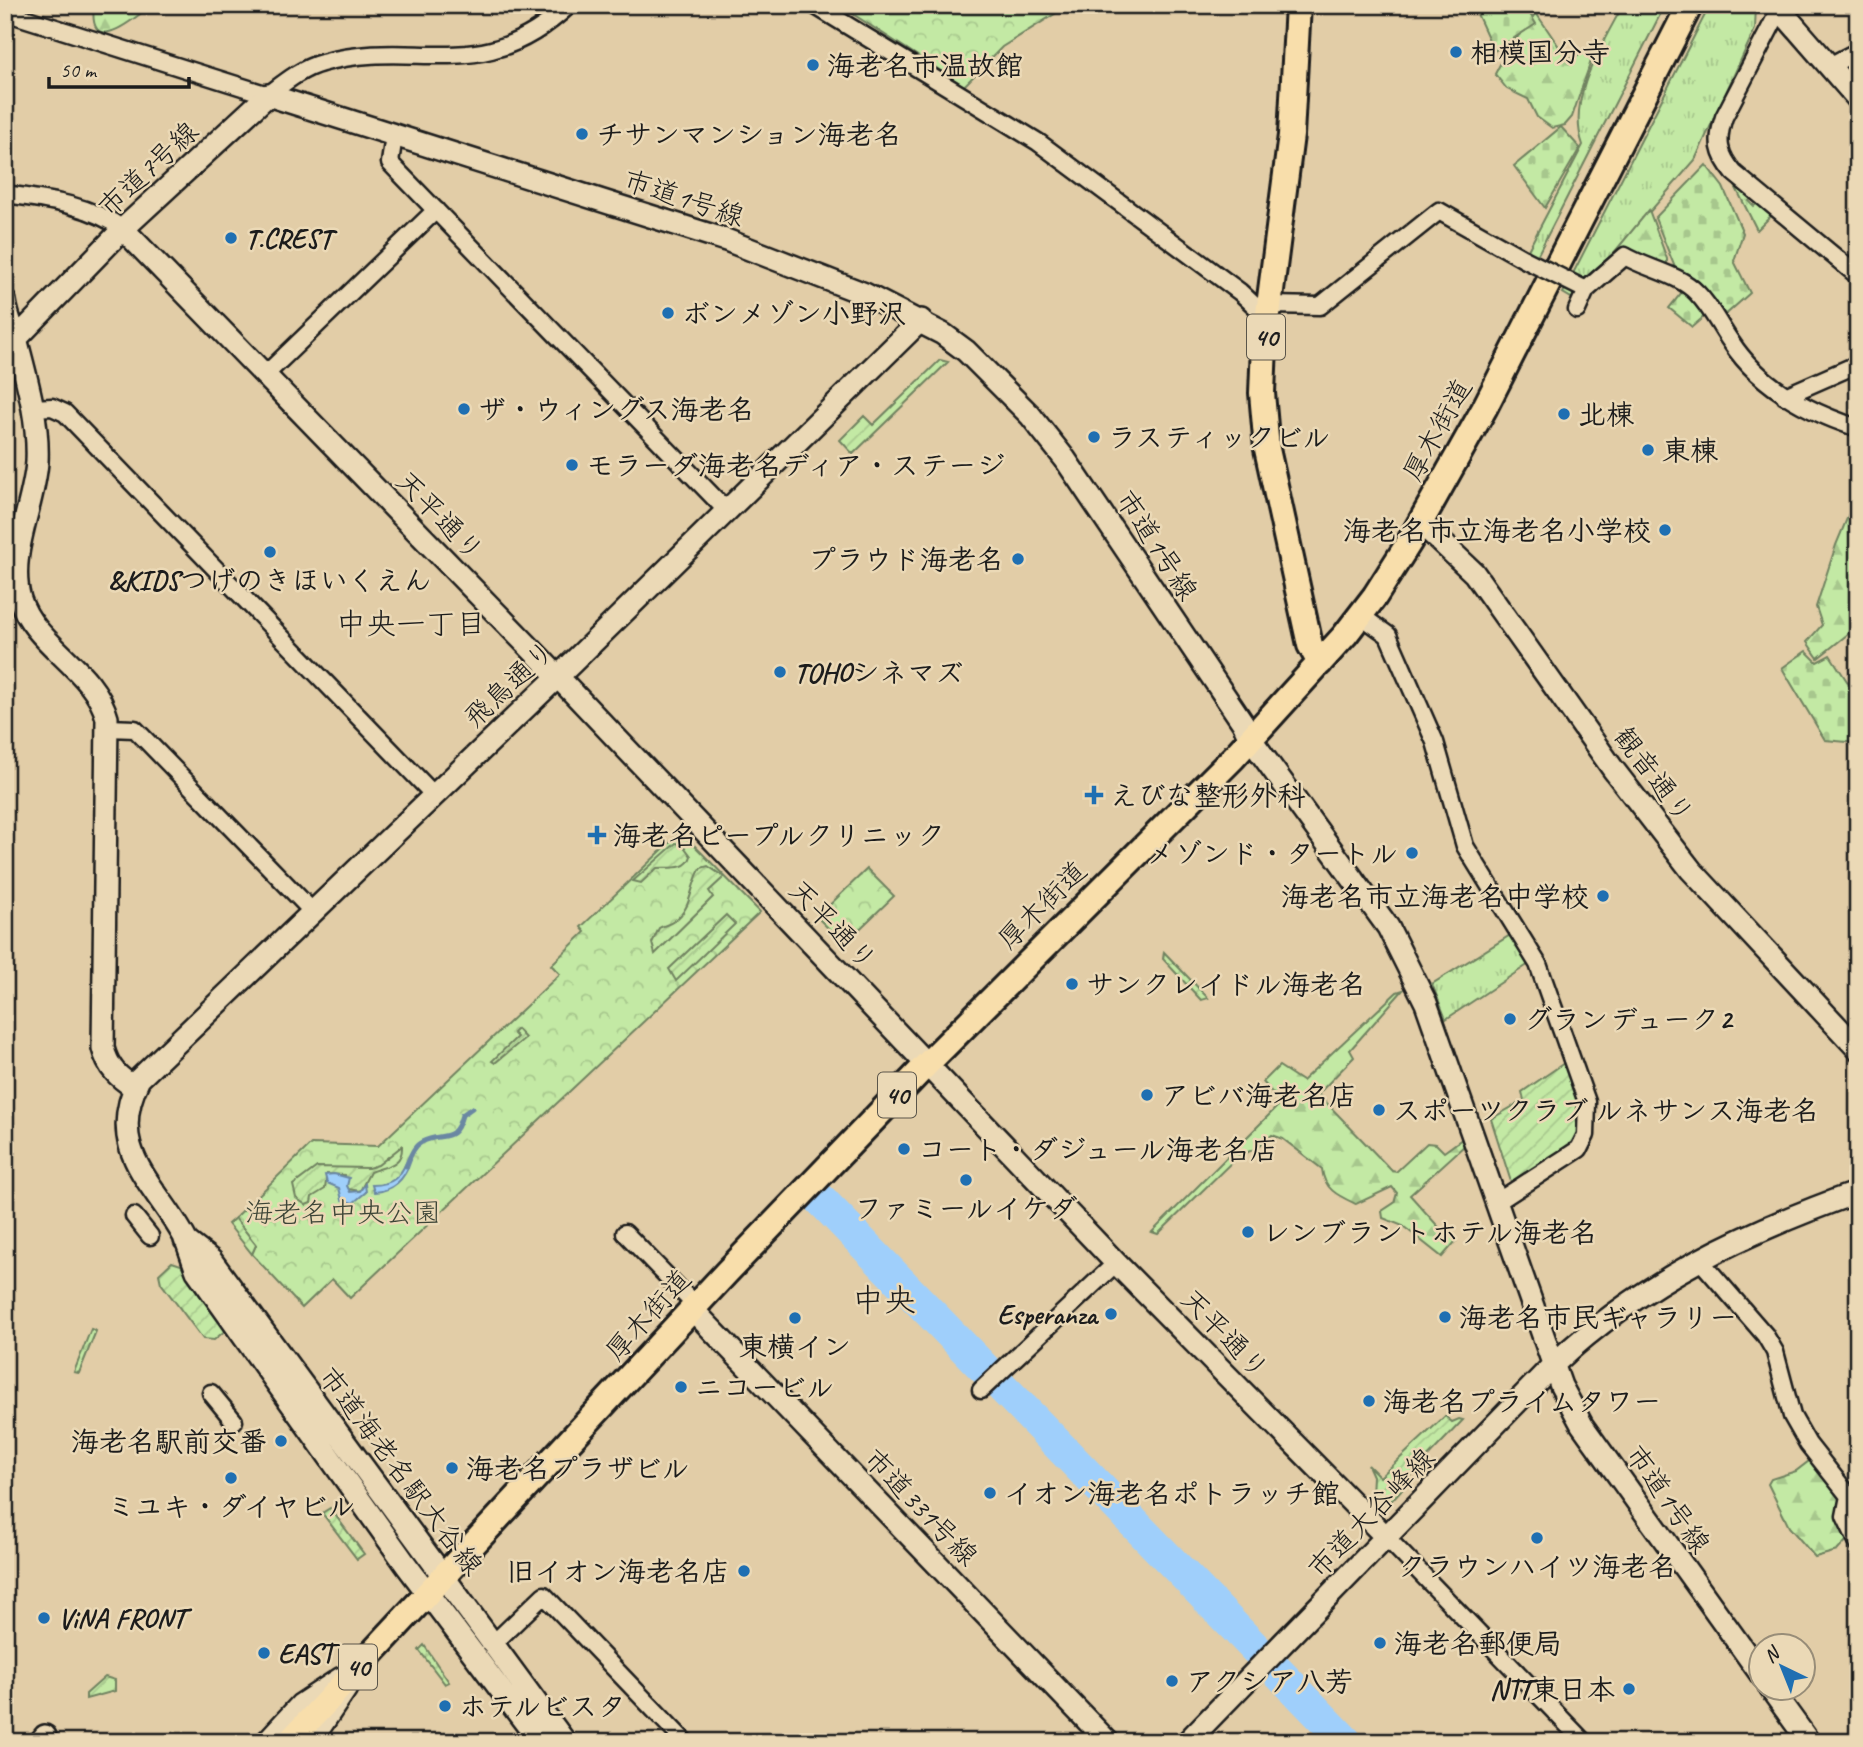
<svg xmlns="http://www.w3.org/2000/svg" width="1863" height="1747" font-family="Caveat,'Klee One',sans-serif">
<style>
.grass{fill:url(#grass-tufts);stroke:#708260;stroke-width:2}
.forest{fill:url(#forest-firs);stroke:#708260;stroke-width:2}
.cemetery{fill:url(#cemetery-stones);stroke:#708260;stroke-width:2}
.park{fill:url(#park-crowns);stroke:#708260;stroke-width:2}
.garden{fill:url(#garden-furrows);stroke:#708260;stroke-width:2}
.water{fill:#9fcffb;stroke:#6b87a2;stroke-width:2}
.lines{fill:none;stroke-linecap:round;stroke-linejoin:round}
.stream{stroke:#6b87a2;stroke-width:5}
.river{stroke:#9fcffb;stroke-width:33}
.street-casing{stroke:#1c1c1c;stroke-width:21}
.secondary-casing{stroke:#1c1c1c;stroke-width:26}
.primary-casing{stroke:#1c1c1c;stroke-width:30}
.street{stroke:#ebd9b6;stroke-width:16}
.secondary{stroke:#ebd9b6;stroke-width:21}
.primary{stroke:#f8deab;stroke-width:24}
.street-bridge-casing{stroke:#1c1c1c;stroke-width:21;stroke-linecap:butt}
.street-bridge{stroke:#ebd9b6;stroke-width:16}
.poi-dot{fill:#1f6fb2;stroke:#ebd9b6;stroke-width:2.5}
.labels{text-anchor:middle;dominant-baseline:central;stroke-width:5;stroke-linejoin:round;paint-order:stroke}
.shield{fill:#ebd9b6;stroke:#5a554a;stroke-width:2}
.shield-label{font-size:26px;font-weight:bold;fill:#1c1c1c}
.poi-label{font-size:28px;font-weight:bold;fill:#1c1c1c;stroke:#ebd9b6;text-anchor:start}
.street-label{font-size:28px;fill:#1c1c1c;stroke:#ebd9b6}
.park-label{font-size:28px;fill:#3d4537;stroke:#ebd9b6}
.neighbourhood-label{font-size:30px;fill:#1c1c1c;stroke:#ebd9b6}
.quarter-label{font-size:32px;fill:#1c1c1c;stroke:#ebd9b6}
</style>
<defs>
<pattern id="grass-tufts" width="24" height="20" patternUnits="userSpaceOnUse" patternTransform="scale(1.75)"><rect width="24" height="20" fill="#c3e9a4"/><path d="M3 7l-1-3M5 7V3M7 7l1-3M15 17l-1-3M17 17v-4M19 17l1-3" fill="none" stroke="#a7c78d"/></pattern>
<pattern id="forest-firs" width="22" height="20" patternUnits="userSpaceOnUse" patternTransform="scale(1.75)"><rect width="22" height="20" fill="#c3e9a4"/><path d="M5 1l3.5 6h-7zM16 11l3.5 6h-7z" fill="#a7c78d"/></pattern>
<pattern id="cemetery-stones" width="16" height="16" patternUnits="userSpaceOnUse" patternTransform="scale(1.75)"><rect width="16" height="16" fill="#c3e9a4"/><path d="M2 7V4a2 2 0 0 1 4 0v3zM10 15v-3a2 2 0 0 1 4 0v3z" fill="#a7c78d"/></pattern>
<pattern id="park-crowns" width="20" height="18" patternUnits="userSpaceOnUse" patternTransform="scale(1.75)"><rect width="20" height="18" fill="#c3e9a4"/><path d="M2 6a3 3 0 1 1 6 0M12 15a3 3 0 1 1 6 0" fill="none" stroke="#a7c78d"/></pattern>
<pattern id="garden-furrows" width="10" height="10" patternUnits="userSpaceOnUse" patternTransform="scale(1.75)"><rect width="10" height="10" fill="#c3e9a4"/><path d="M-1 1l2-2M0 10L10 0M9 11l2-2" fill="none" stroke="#a7c78d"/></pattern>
</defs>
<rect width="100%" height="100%" fill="#e2cda7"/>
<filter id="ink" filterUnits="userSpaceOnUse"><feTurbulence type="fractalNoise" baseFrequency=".0143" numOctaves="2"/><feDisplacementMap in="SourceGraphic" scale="14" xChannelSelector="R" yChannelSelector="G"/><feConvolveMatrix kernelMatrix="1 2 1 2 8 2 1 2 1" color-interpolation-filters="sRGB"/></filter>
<g filter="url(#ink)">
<path class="grass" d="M1623,5H1665L1535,260L1526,254L1583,145C1566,99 1602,45 1623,5Z
M1710,5H1756L1755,29L1695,160L1613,254L1580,282L1573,299L1563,293Z
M1736,188L1752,197L1749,201L1754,206L1758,203L1772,215L1757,230Z
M1512,934L1529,964L1446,1019L1432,984Z"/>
<path class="forest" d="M94,5H147L145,10C128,24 88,55 94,5Z
M1536,13L1564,54L1572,59L1586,49L1592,58L1572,117L1565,125L1552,128L1537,117L1528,99L1507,89L1495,74L1507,51Z
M1649,210L1667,259V268L1613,254Z
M1858,492V618L1848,634L1818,658L1807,642L1822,625L1816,607L1836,545Z
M1403,990L1350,1050L1354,1057L1318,1094L1392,1171L1396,1172L1427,1143L1436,1144L1444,1152L1462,1139L1464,1146L1410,1195L1443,1232L1447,1229L1456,1241L1442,1257L1403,1226L1383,1218L1382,1211L1394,1203L1397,1193L1392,1187L1356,1204C1339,1196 1324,1190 1322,1169L1283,1139L1272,1135L1257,1148L1237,1157L1158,1234L1152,1232L1281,1103L1263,1082L1279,1066L1302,1081L1397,992Z
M1813,1458C1841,1493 1846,1493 1847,1540L1837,1551L1815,1557L1789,1527L1768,1484L1771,1479L1796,1471Z"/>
<path class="cemetery" d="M1473,5H1528L1527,9L1536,24L1494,51Z
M1561,127L1580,148L1545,208L1514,166Z
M1706,165L1723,187L1743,233L1734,261L1750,293L1723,317C1711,291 1702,287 1678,275L1655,218Z
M1682,292L1693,298L1707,314L1692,327L1669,308Z
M1806,651L1817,662L1830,655L1858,698V743L1825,740L1782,668Z"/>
<path class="park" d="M839,5H1069L1002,47L964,86Z
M681,832L760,912L350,1298L332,1279L302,1308L252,1254L256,1245L235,1218L311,1144L378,1146L560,974L551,965L585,932L581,927Z
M867,869L894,896L844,944L817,917Z"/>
<path class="garden" d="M940,360L948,362L853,454L840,440L864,416L873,425Z
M676,843L682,844L691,856C687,871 670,867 657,868L641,883L633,881Z
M708,866L724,877L709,891L713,897L655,954L652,943L659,928C664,925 669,925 674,921C693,908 689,887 701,868Z
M726,915L735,924L676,981L669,969Z
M1164,952L1208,998L1201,1000L1163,959Z
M517,1029L525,1038L495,1063L492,1061L517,1037L513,1033Z
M1567,1061C1579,1095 1586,1108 1575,1144L1512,1185L1491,1119L1524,1100L1522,1092Z
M402,1146C403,1167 384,1166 370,1172L360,1191L348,1189L344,1175L327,1174L325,1189L312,1197L311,1203L306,1205L296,1198L293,1185L317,1167L368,1168L378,1165Z
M235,1218L256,1245L252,1254L228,1224Z
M172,1262L181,1265L227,1329L214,1340L203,1339L161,1283L159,1274Z
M91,1329L96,1331L79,1373L74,1372Z
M1445,1416L1452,1422L1459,1419L1463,1420L1402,1484V1489L1391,1501L1372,1495L1373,1476L1368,1465L1380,1477Z
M330,1508L364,1554L357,1559L322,1513Z
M424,1645L449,1682L445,1684L419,1650Z
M105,1677L115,1680V1691L86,1699V1694Z"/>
<path class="water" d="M408,1159L411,1160C405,1179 394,1191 374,1192L372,1185C393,1185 400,1177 408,1159Z
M334,1174L349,1178L347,1186L350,1192L360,1191L365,1184L366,1192L353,1203L342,1200L339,1188L327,1183L325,1175Z"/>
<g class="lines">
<path class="stream" d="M406,1166C410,1158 413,1146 422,1142C442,1131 454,1145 462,1115L472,1108"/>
<path class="river" d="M821,1200L1346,1742"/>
<defs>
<path id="street" d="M814,5L1038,142L1240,292L1269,319
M1780,9L1724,117C1716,141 1718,154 1734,173L1858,276
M5,12L268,95C284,83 302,68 322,63C418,36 481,88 569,5
M1831,65L1858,51
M394,135L390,163L727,511
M5,194C47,200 88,204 123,229
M1580,287L1586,290L1625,256C1647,269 1679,274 1697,293C1711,307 1719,325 1731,342C1760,387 1808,412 1858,428
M1270,305L1320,306L1439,211L1524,259
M1577,310L1586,290
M264,376L436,210
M1785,396L1858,364
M33,408L52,407L65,413L433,794
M1360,615L1388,635L1435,742L1465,846L1538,964L1587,1102L1586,1135L1579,1149L1497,1202
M108,728L135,729L312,911
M134,1216L150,1236
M625,1233L696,1306
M1699,1259L1765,1335L1775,1352L1792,1416L1808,1444L1849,1496L1845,1516L1858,1543
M981,1390L1116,1263
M211,1393L234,1421
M1386,1537L1584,1742
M494,1643L544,1595L685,1742
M263,1742L299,1703L340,1676
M313,1742L348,1690"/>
<path id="secondary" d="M1776,5L1858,99
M123,229L539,657L1116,1263L1386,1537
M5,301C7,316 13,328 17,342C27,381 39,421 37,462C34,506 7,555 20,599C34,645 94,668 107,718L103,1048C108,1068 118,1077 135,1088
M16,339L123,229L268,95L726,240L865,294L943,334L966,351L1030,415L1065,459L1243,723L1250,738L1388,927L1426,1003L1561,1386L1582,1425L1762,1676
M1420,522L1474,573L1613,769L1691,870L1858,1049
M185,1240L211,1260L565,1742
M693,1310L1108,1742
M1770,1688L1809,1742
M40,1742L45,1736
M540,1742L407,1566L197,1271C193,1261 190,1250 186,1240C157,1184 103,1151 139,1079L572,663L921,320
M1187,1742L1554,1364C1644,1280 1743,1233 1858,1192"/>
<path id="primary" d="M1298,5L1291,135L1264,345L1262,393L1267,449L1310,645L1320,663
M289,1742L726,1273L927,1064L1233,758L1345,635L1375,596L1410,541L1484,409L1690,5"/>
</defs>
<use href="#street" class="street-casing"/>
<use href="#secondary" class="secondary-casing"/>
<use href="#primary" class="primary-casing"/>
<use href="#street" class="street"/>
<use href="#secondary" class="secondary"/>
<use href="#primary" class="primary"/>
<defs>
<path id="street-bridge" d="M1524,259L1580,287"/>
</defs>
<use href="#street-bridge" class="street-bridge-casing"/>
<use href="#street-bridge" class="street-bridge"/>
</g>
</g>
<g class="poi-dot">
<circle cx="1456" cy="52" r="7"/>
<circle cx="813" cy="65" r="7"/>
<circle cx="582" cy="134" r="7"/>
<circle cx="231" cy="238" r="7"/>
<circle cx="668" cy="313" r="7"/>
<circle cx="464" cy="409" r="7"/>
<circle cx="1564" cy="414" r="7"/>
<circle cx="1094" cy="437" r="7"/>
<circle cx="1648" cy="450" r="7"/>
<circle cx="572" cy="465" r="7"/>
<circle cx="1665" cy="530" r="7"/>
<circle cx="270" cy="552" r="7"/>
<circle cx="1018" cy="559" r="7"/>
<circle cx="780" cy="672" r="7"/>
<path d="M1090.5 784.5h7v7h7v7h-7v7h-7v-7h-7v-7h7z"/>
<path d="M593.5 824.5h7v7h7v7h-7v7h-7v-7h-7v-7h7z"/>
<circle cx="1412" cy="853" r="7"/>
<circle cx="1603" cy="896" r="7"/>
<circle cx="1072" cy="984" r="7"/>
<circle cx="1510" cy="1019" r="7"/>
<circle cx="1147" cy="1095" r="7"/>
<circle cx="1379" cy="1110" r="7"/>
<circle cx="904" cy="1149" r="7"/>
<circle cx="966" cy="1180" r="7"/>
<circle cx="1248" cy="1232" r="7"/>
<circle cx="1111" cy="1314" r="7"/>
<circle cx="1445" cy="1317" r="7"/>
<circle cx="795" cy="1318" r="7"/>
<circle cx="681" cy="1387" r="7"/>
<circle cx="1369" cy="1401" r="7"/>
<circle cx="281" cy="1441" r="7"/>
<circle cx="452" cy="1468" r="7"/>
<circle cx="231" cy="1478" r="7"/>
<circle cx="990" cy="1493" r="7"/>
<circle cx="1537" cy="1538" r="7"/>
<circle cx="744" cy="1571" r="7"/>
<circle cx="44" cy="1618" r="7"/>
<circle cx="1380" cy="1643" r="7"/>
<circle cx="264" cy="1653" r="7"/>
<circle cx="1172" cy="1681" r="7"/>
<circle cx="1629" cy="1689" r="7"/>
<circle cx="445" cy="1706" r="7"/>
</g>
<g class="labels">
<g class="shield">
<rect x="1247" y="314.5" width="38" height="45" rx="5"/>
<rect x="878" y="1072.5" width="38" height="45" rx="5"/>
<rect x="339" y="1644.5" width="38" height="45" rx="5"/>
</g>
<g class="shield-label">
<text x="1266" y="337">40</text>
<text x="897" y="1095">40</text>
<text x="358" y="1667">40</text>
</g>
<g class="poi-label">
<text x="1470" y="52">相模国分寺</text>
<text x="827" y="65">海老名市温故館</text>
<text x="596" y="134">チサンマンション海老名</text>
<text x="245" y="238">T.CREST</text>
<text x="682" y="313">ボンメゾン小野沢</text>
<text x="478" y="409">ザ・ウィングス海老名</text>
<text x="1578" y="414">北棟</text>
<text x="1108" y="437">ラスティックビル</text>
<text x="1662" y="450">東棟</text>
<text x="586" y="465">モラーダ海老名ディア・ステージ</text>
<text x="1651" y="530" text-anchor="end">海老名市立海老名小学校</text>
<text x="1004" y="559" text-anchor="end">プラウド海老名</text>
<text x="270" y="580" text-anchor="middle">&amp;KIDSつげのきほいくえん</text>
<text x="794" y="672">TOHOシネマズ</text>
<text x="1110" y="795">えびな整形外科</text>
<text x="613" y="835">海老名ピープルクリニック</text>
<text x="1398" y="853" text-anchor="end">メゾンド・タートル</text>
<text x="1589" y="896" text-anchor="end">海老名市立海老名中学校</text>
<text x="1086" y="984">サンクレイドル海老名</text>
<text x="1524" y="1019">グランデューク2</text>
<text x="1161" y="1095">アビバ海老名店</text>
<text x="1393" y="1110">スポーツクラブ ルネサンス海老名</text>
<text x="918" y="1149">コート・ダジュール海老名店</text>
<text x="966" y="1208" text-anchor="middle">ファミールイケダ</text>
<text x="1262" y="1232">レンブラントホテル海老名</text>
<text x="1097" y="1314" text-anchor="end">Esperanza</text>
<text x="1459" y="1317">海老名市民ギャラリー</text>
<text x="795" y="1346" text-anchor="middle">東横イン</text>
<text x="695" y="1387">ニコービル</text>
<text x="1383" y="1401">海老名プライムタワー</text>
<text x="267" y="1441" text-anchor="end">海老名駅前交番</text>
<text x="466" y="1468">海老名プラザビル</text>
<text x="1004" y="1493">イオン海老名ポトラッチ館</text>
<text x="231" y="1506" text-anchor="middle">ミユキ・ダイヤビル</text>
<text x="1537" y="1566" text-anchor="middle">クラウンハイツ海老名</text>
<text x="730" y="1571" text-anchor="end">旧イオン海老名店</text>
<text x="58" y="1618">ViNA FRONT</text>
<text x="1394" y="1643">海老名郵便局</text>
<text x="278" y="1653">EAST</text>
<text x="1186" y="1681">アクシア八芳</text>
<text x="1615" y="1689" text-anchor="end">NTT東日本</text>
<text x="459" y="1706">ホテルビスタ</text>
</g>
<g class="street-label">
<text transform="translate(148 169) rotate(-43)">市道7号線</text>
<text transform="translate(684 198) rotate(18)">市道1号線</text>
<text transform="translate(1437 430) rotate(-61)">厚木街道</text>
<text transform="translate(440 516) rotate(46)">天平通り</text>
<text transform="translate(1157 545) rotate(57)">市道1号線</text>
<text transform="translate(509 684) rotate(-43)">飛鳥通り</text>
<text transform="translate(1654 775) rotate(53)">観音通り</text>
<text transform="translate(1042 905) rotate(-45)">厚木街道</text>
<text transform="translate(833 925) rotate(46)">天平通り</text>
<text transform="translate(648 1315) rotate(-48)">厚木街道</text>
<text transform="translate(1225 1334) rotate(46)">天平通り</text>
<text transform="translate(401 1471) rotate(53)">市道海老名駅大谷線</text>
<text transform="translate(1668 1499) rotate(55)">市道1号線</text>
<text transform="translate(921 1507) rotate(46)">市道331号線</text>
<text transform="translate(1371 1513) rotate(-46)">市道大谷峰線</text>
</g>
<g class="park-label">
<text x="343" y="1212">海老名中央公園</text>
</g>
<g class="neighbourhood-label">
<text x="411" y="624">中央一丁目</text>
</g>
<g class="quarter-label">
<text x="884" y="1300">中央</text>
</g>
</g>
<rect width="1863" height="1747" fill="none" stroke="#ebd9b6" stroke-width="28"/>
<rect x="14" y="14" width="1835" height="1719" fill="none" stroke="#1c1c1c" stroke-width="2.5" filter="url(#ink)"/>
<g transform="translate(1782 1667) rotate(317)"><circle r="33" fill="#ebd9b6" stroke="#988d78" stroke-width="2"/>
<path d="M0-5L12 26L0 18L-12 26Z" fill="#1f6fb2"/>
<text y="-10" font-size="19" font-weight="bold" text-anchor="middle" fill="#1c1c1c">N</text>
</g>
<path d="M49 77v10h140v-10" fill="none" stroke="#1c1c1c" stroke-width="3.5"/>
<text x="60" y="77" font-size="21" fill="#1c1c1c" stroke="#ebd9b6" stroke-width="5" paint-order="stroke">50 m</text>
</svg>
